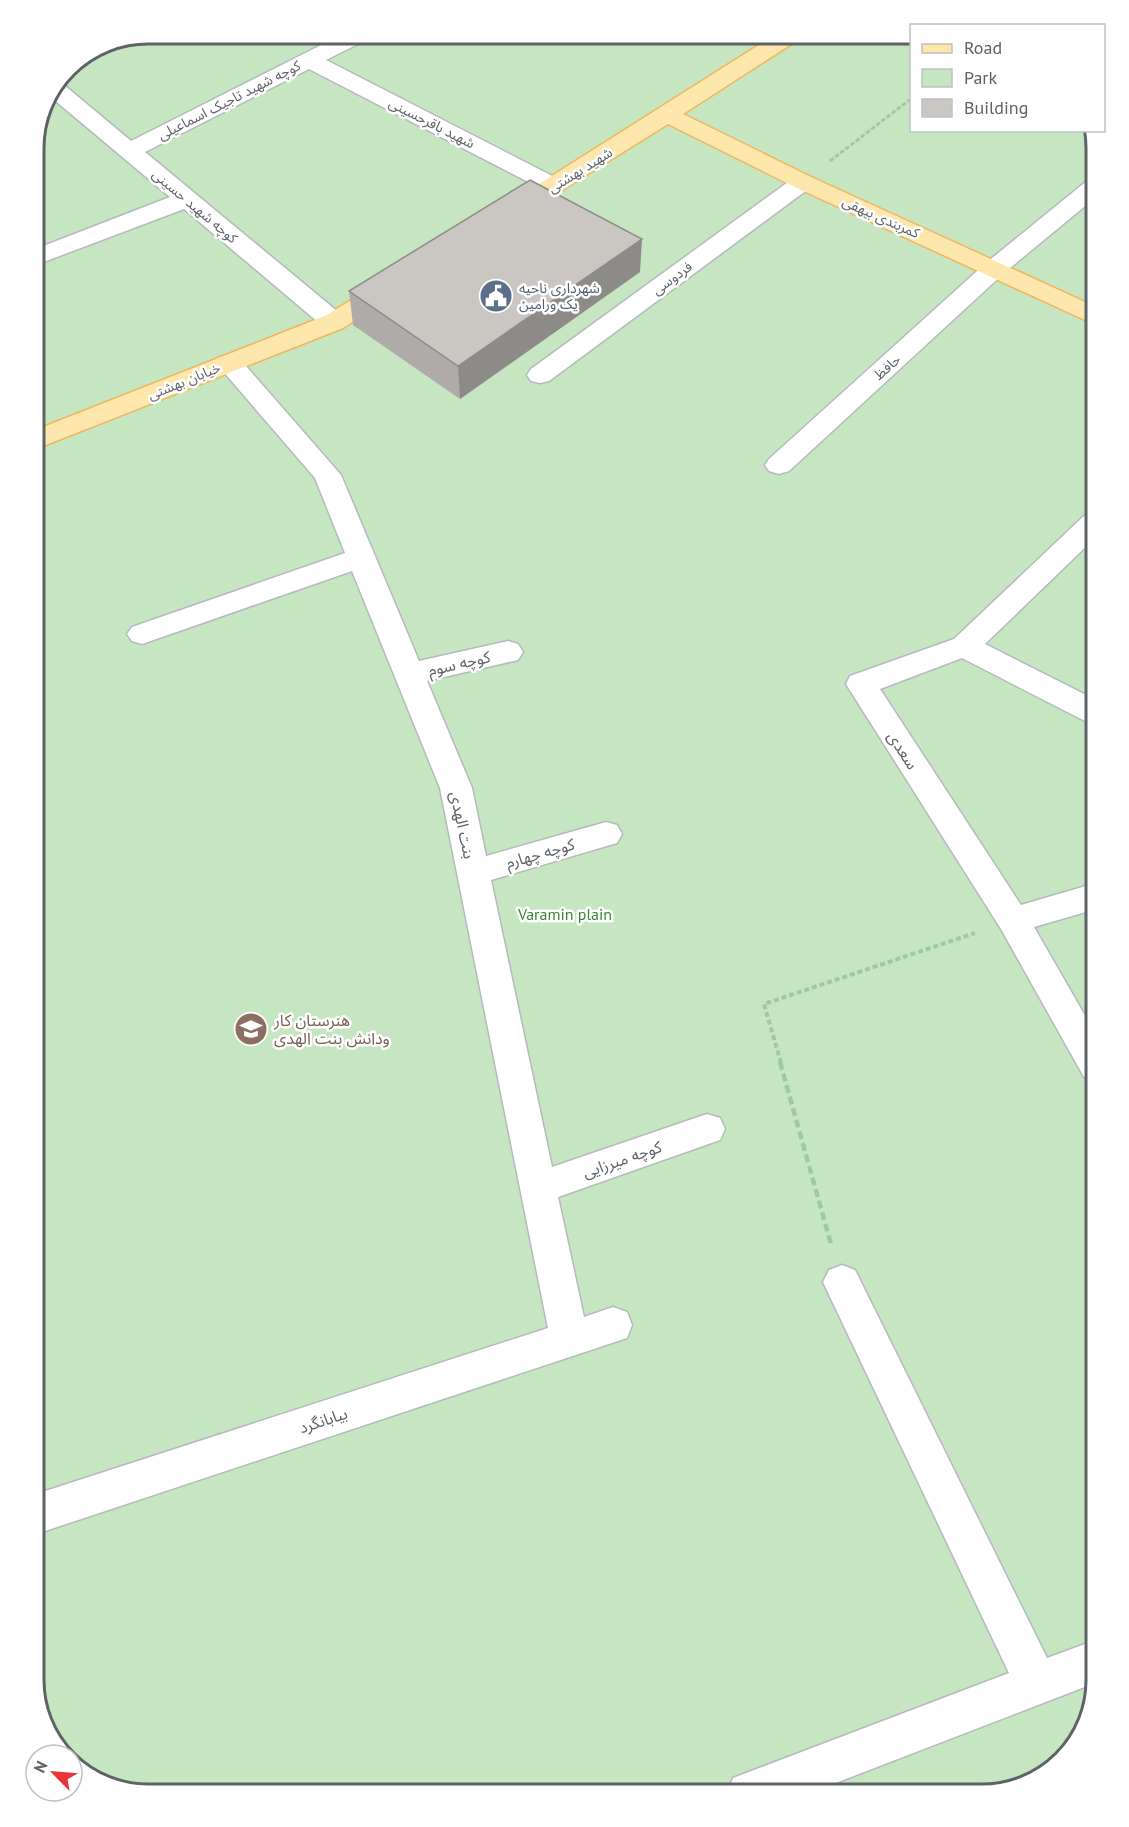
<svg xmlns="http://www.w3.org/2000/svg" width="1129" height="1827" font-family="'PT Sans','Noto Sans Arabic',sans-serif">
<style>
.green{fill:#c6e6c2}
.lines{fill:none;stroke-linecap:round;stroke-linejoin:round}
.minor-casing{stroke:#b6b9bc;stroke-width:3}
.major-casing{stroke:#f0b65e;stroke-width:3}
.path-far2{stroke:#9dcaa4;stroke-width:3;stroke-dasharray:4.5 2;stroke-linecap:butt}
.path-far1{stroke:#9dcaa4;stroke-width:4;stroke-dasharray:5 3;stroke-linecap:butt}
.path{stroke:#9dcaa4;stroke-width:4.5;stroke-dasharray:8 4;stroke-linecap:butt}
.minor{fill:#fff;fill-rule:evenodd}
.major{fill:#fee7ac;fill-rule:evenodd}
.wall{fill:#aeaba8}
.shaded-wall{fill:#8d8b88}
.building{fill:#cac7c3;stroke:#8d8b88;stroke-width:1.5}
.labels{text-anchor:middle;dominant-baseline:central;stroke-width:5;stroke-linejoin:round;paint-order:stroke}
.far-street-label{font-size:14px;fill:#5d6266;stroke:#fff}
.far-service-label{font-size:14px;fill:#4e5e75;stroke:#fff;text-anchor:start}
.street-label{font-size:16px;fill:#5d6266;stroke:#fff}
.park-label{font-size:16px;fill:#3b8436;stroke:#fff}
.education-label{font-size:16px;fill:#785e54;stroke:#fff;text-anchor:start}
.rim{fill:none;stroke:#5d6266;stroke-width:3}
</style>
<rect width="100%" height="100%" fill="#efece5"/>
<path class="green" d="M148,33H911L912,130L1092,131L1096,148V1680L1080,1737L1032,1782L981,1794H141L84,1775L72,1761V1755H67L45,1730L33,1679V141L67,66L104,42Z"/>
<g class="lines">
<defs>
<path id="minor" d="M345,33H373L370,38L326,60L562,181L566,186L562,191L554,193L546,191L309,69L145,152L343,316L347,322L343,328L334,330L325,328L184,209L33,266V250L170,197L52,98L59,84L64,85L131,141Z
M803,175L811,177L815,182L811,187L549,381L540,383L531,381L527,375L531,369L795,177Z
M1096,178V197L1004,273L789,471L779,474L769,471L765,465L769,459L986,263L1088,180Z
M229,355L238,357L341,475L419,661L508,641L518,644L523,652L518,660L427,681L472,788L486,856L606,822L617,825L622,834L617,843L491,880L552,1167L707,1114L720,1118L725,1129L720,1140L558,1197L584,1317L613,1307L627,1312L632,1325L627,1338L33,1535V1495L548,1328L440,788L352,571L142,644L132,641L127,634L132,627L345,553L315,478L216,363L220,357Z
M1096,512V537L985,644L1096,700V724L1085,721L962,658L880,689L1021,905L1096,883V909L1034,927L1096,1035V1082L1084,1077L1001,929L846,684L850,676L954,639L1086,514Z
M842,1265L855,1270L1047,1658L1096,1640V1680L1095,1683L807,1794H727L733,1778L1009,1673L823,1282L829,1270Z"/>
<path id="major" d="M778,33H804L801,38L683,114L811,177L1096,307V325L795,187L668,124L519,217L511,219L503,217L499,212L503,207Z
M390,279L399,282L402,287L399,292L343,328L33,450V431L325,316L381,282Z"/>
</defs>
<use href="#minor" class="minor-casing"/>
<use href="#major" class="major-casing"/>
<path class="path-far2" d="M830,161L912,98"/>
<path class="path-far1" d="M781,1063L764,1004L975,933"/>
<path class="path" d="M780,1062L831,1244"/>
<use href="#minor" class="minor"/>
<use href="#major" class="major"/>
</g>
<path class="wall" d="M640,272L460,399L353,325L349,291Z"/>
<path class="shaded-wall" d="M642,239L640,272L460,399L458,366Z"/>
<path class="building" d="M530,180L642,239L458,366L349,291Z"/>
<defs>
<symbol id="civic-disc" viewBox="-11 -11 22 22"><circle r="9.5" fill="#5c6f8a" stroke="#fff"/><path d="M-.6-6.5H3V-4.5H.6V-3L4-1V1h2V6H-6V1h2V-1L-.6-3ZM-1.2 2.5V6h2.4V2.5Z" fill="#fff"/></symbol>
<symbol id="school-disc" viewBox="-11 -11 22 22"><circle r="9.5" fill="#8d6e63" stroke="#fff"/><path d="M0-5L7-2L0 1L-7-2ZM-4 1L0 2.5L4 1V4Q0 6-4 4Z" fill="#fff"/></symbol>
</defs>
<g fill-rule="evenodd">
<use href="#civic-disc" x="477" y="277" width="38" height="38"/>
<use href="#school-disc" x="232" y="1010" width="38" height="38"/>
</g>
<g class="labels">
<g class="far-street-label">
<text transform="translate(229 100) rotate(-27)">کوچه شهید تاجیک اسماعیلی</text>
<text transform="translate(432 123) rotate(27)">شهید باقرحسینی</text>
<text transform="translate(580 170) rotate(-32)">شهید بهشتی</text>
<text transform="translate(195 206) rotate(40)">کوچه شهید حسینی</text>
<text transform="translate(881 217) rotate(24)">کمربندی بیهقی</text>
<text transform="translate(672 278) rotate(-36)">فردوسی</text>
<text transform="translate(887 367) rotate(-42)">حافظ</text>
<text transform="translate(184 381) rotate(-22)">خیابان بهشتی</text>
</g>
<g class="far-service-label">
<text x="519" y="288">شهرداری ناحیه<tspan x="519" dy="16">یک ورامین</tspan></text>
</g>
<g class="street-label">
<text transform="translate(459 663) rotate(-13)">کوچه سوم</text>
<text transform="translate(903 750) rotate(57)">سعدی</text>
<text transform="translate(463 825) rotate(78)">بنت الهدی</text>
<text transform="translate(540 853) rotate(-16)">کوچه چهارم</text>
<text transform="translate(622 1159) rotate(-19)">کوچه میرزایی</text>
<text transform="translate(323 1420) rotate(-18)">بیابانگرد</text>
</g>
<g class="park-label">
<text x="565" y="914">Varamin plain</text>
</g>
<g class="education-label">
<text x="274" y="1020">هنرستان کار<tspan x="274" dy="18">ودانش بنت الهدی</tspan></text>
</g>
</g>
<path d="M0 0H1129V1827H0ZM148 44H982A104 104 0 0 1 1086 148V1680A104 104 0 0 1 982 1784H148A104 104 0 0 1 44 1680V148A104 104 0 0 1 148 44Z" fill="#fff" fill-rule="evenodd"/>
<path class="rim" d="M148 44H982A104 104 0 0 1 1086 148V1680A104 104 0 0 1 982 1784H148A104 104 0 0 1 44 1680V148A104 104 0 0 1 148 44Z"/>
<rect x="910" y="24" width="195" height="108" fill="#ffffff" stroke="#bec0c2" stroke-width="1.5"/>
<rect x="922" y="44" width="30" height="9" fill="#fee7ac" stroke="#bec0c2" stroke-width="1.5"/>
<text x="964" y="54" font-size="18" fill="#5d6266">Road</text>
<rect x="922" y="69" width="30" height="18" fill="#c6e6c2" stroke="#bec0c2" stroke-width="1.5"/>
<text x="964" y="84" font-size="18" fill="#5d6266">Park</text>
<rect x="922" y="99" width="30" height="18" fill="#cac7c3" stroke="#bec0c2" stroke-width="1.5"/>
<text x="964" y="114" font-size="18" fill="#5d6266">Building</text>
<g transform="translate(54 1773) rotate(295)"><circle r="28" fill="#ffffff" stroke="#bec0c2" stroke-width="1.5"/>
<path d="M0-4.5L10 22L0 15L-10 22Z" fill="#e83339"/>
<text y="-9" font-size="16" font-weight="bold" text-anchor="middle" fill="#5d6266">N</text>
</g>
</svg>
